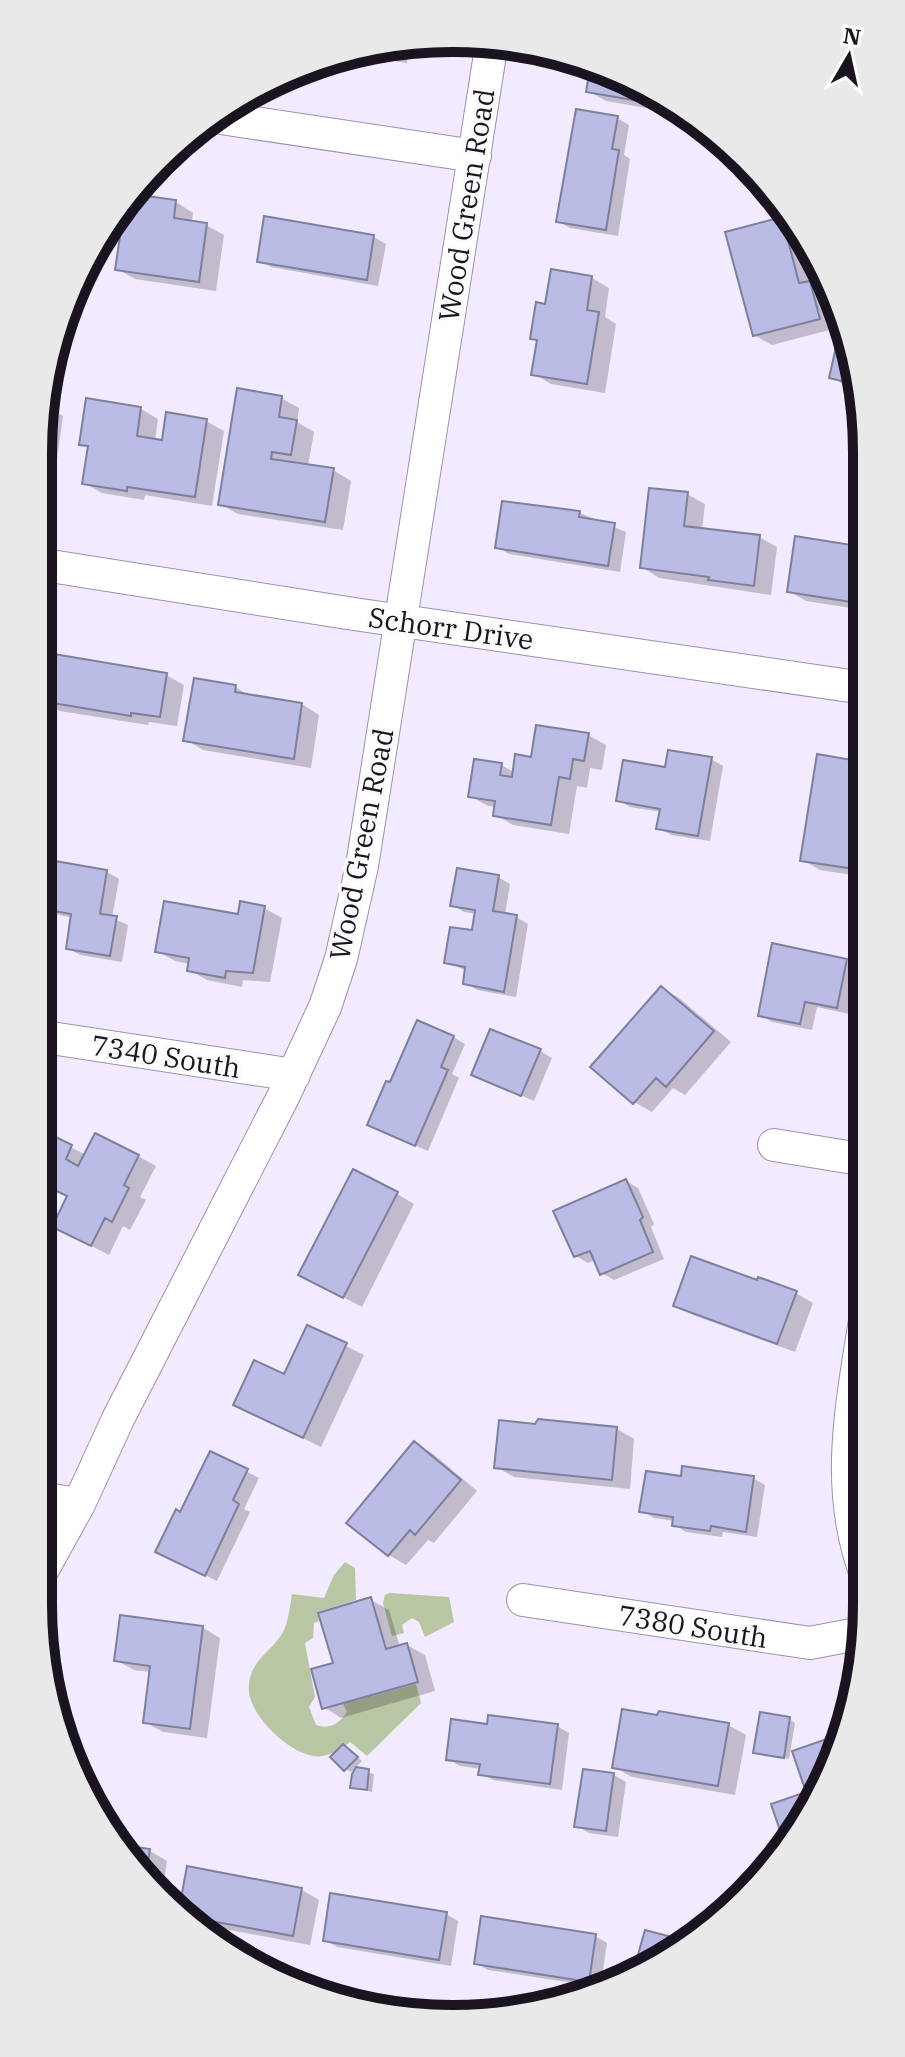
<svg xmlns="http://www.w3.org/2000/svg" width="905" height="2057" font-family="'IBM Plex Serif',serif">
<style>
.green{fill:#b9c6a4}
.shadow{fill:#0003}
.building{fill:#babce6;stroke:#7d7f9d;stroke-width:2}
.lines{fill:none;stroke-linecap:round;stroke-linejoin:round}
.minor-casing{stroke:#9d90af;stroke-width:34}
.minor{stroke:#fff;stroke-width:32}
.labels{text-anchor:middle;dominant-baseline:central;stroke-width:7;stroke-linejoin:round;paint-order:stroke}
.street-label{font-size:28px;fill:#191420;stroke:#fbfbfb}
.rim{fill:none;stroke:#191420;stroke-width:10}
</style>
<rect width="100%" height="100%" fill="#f2eafe"/>
<path class="green" d="M345,1562L355,1568L356,1600L317,1612L319,1621L314,1623L313,1638L305,1643L315,1697L309,1707L316,1725C331,1730 339,1723 347,1712L343,1704L416,1684L421,1703L367,1756L350,1742C343,1748 333,1754 323,1756C296,1761 251,1718 249,1692C247,1659 273,1653 284,1630C289,1619 290,1605 292,1594L324,1598L334,1575Z
M390,1593L449,1597L454,1622L425,1637L419,1622L412,1618L402,1625L404,1633L392,1636L383,1603L385,1595Z"/>
<path class="shadow" d="M410,43L407,63L361,56Z
M583,60L671,102L669,112L606,101L588,91L590,77L582,71Z
M617,118L629,125L624,155L630,159L618,236L570,228L558,221Z
M131,196L176,202L193,213L192,222L206,225L224,235L216,291L135,279L117,269L126,205Z
M782,219L797,228L800,233L814,286L827,293L837,328L772,345L754,335Z
M374,237L386,244L378,286L271,267L259,260Z
M592,278L609,288L605,317L616,324L605,393L551,384L534,374L539,342L532,338L547,307Z
M847,342L860,388L843,384L831,377Z
M281,398L299,408L297,422L314,432L308,466L333,470L351,481L343,530L238,514L220,504Z
M46,406L63,416L54,481L38,479V452Z
M141,409L158,419L155,441L164,442L206,421L224,431L212,506L145,495L144,500L102,493L84,483L90,449L81,444Z
M687,494L705,504L702,530L759,537L777,547L771,595L659,578L642,567Z
M504,503L580,513L626,532L620,572L509,554L497,547Z
M864,549V610L806,601L789,591Z
M166,675L184,685L177,726L149,722L148,725L60,711L42,700Z
M235,687L252,697L302,704L319,715L311,768L203,750L186,740Z
M588,735L606,745L602,770L590,768L587,788L577,786L569,834L513,825L495,815L496,807L488,806L470,796L501,765L514,772Z
M818,757L864,764L865,877L820,870L802,860Z
M711,759L723,766L710,841L671,835L659,828L661,812L630,807L618,800L667,770Z
M38,861L107,872L119,879L112,918L128,925L122,962L80,955L68,948L73,918L38,910Z
M498,877L510,884L505,915L516,917L528,924L516,997L477,990L465,983L467,971L446,962L473,932L477,914L464,912L452,905Z
M264,908L282,918L270,982L243,980L242,987L207,980L189,970L190,964L175,961L157,951Z
M774,946L847,961L859,968L849,1014L817,1007L812,1030L772,1022L760,1015Z
M661,988L679,998L731,1042L685,1095L673,1088L652,1112L634,1102Z
M453,1037L465,1044L452,1074L459,1078L428,1151L381,1131L391,1085Z
M540,1051L552,1058L534,1101L473,1074Z
M53,1138L86,1155L138,1156L156,1166L140,1197L146,1200L130,1230L123,1226L109,1255L72,1236L69,1197Z
M626,1181L638,1188L654,1224L651,1227L664,1259L614,1280L602,1273L596,1260L588,1263L576,1256Z
M397,1194L414,1204L362,1307L318,1284Z
M758,1283L796,1293L813,1303L795,1352L693,1315L675,1305Z
M308,1327L364,1355L321,1447L236,1405L285,1376Z
M38,1334L46,1339L38,1395Z
M617,1429L634,1439L630,1489L514,1477L496,1467Z
M414,1443L432,1453L477,1491L434,1543L428,1540L406,1565L389,1555Z
M211,1453L259,1478L244,1509L250,1512L217,1581L170,1558L181,1515Z
M753,1478L765,1485L757,1537L723,1532L722,1537L686,1532L674,1525L675,1521L654,1518L642,1511L682,1479Z
M371,1600L389,1610L400,1647L407,1645L425,1655L435,1691L341,1718L324,1707L335,1665Z
M203,1628L220,1638L207,1738L163,1732L145,1722L151,1672L134,1670L116,1660Z
M659,1718L728,1725L746,1735L735,1795L632,1777L614,1767Z
M789,1719L795,1723L789,1759L756,1752Z
M489,1726H557L569,1733L562,1790L493,1780L481,1774V1769L460,1766L448,1759Z
M841,1736L845,1739L786,1841L773,1805L809,1793Z
M344,1746L362,1761L351,1772L346,1769Z
M354,1769L374,1774L372,1792L352,1787Z
M614,1775L626,1782L618,1837L589,1833L577,1826Z
M123,1847L150,1851L167,1861L162,1895L141,1877Z
M189,1868L302,1890L319,1900L310,1945L198,1924L181,1910Z
M446,1914L458,1921L451,1966L337,1947L325,1940Z
M595,1936L607,1943L601,1984L593,1986L488,1970L476,1963Z"/>
<path class="building" d="M581,60L653,93L651,103L586,92L589,74L579,72Z
M576,109L618,116L612,149L619,150L606,230L556,222Z
M132,194L176,200L174,218L207,223L199,282L115,270L124,209Z
M264,216L374,235L367,280L257,262Z
M782,217L799,283L810,281L820,319L753,336L725,232Z
M551,269L592,276L587,310L599,312L587,384L531,375L537,340L530,339L536,302L545,304Z
M838,338L846,340L859,385L829,378Z
M237,388L282,396L279,417L297,420L291,455L272,452L271,459L334,468L325,522L218,505Z
M86,398L141,407L137,436L162,440L166,412L207,419L195,497L127,487V491L82,484L88,446L79,445Z
M649,488L688,492L684,526L760,535L754,586L708,580L709,577L640,568Z
M502,501L580,511L579,517L615,523L608,566L495,548Z
M795,536L864,547V604L787,592Z
M48,653L167,673L160,717L131,713V716L40,701Z
M194,678L236,685L235,692L302,703L294,759L183,741Z
M536,725L589,733L584,761L573,759L570,779L559,777L551,825L493,816L495,801L468,797L474,759L502,763L500,775L512,777L515,754L531,757Z
M668,750L712,757L698,836L656,829L660,809L616,801L623,760L665,767Z
M817,754L864,762L865,806L855,869L800,861Z
M38,858L107,870L100,914L117,916L110,956L66,949L71,914L38,908Z
M457,868L499,875L493,911L517,915L504,992L463,984L465,967L444,963L450,927L472,930L475,910L450,906Z
M164,901L238,914L240,901L265,906L253,973L226,971L225,978L187,971L189,958L155,952Z
M772,943L847,959L837,1008L805,1002L800,1024L758,1016Z
M661,986L714,1031L666,1087L656,1078L633,1104L590,1067Z
M417,1020L454,1036L441,1067L448,1070L415,1146L367,1125L386,1081L390,1082Z
M490,1029L541,1049L521,1096L471,1075Z
M95,1133L139,1155L124,1185L129,1188L112,1222L105,1218L91,1246L52,1227L67,1196L38,1182V1163L52,1135L72,1145L66,1159L78,1166Z
M353,1169L398,1192L343,1298L298,1275Z
M626,1179L643,1217L640,1220L653,1252L600,1275L590,1251L574,1257L553,1211Z
M691,1256L757,1280L758,1277L797,1291L777,1344L673,1306Z
M307,1325L347,1343L303,1438L233,1405L254,1360L284,1374Z
M538,1419L617,1427L612,1480L494,1468L499,1420L535,1424Z
M414,1441L461,1480L415,1535L410,1530L388,1556L346,1523Z
M210,1451L248,1469L233,1500L239,1504L205,1576L155,1552L176,1509L180,1512Z
M682,1466L754,1476L746,1532L711,1526L710,1531L672,1526L673,1517L639,1512L646,1471L681,1476Z
M371,1597L386,1649L407,1643L418,1682L322,1709L311,1669L333,1663L318,1613Z
M120,1615L203,1626L190,1729L143,1723L150,1666L114,1661Z
M622,1709L657,1715L659,1711L729,1723L718,1786L612,1768Z
M760,1712L790,1717L784,1758L753,1753Z
M488,1715L558,1724L550,1784L478,1775L480,1764L446,1760L451,1719L487,1724Z
M841,1734L843,1741L784,1842L771,1804L806,1792L792,1751Z
M343,1744L358,1757L344,1771L330,1757Z
M356,1767L369,1769L367,1790L350,1788L352,1774Z
M583,1769L614,1773L606,1831L574,1827Z
M122,1845L150,1849L145,1881L141,1877Z
M187,1866L302,1888L293,1936L189,1917L179,1909Z
M330,1893L447,1912L439,1960L323,1941Z
M481,1916L596,1934L589,1982L474,1964Z
M645,1930L687,1941L659,1964L633,1972Z"/>
<g class="lines">
<defs>
<path id="minor" d="M221,118L475,156
M38,564L354,614L864,688
M38,1036L294,1075
M774,1145L866,1160
M866,1314C852,1404 833,1489 867,1577
M38,1498L79,1504
M38,1578L79,1504L118,1419L283,1097L325,1007L341,959L362,866L491,48
M523,1600L810,1643L862,1633"/>
</defs>
<use href="#minor" class="minor-casing"/>
<use href="#minor" class="minor"/>
</g>
<g class="labels">
<g class="street-label">
<text transform="translate(466 205) rotate(-81)">Wood Green Road</text>
<text transform="translate(451 628) rotate(8)">Schorr Drive</text>
<text transform="translate(361 844) rotate(-79)">Wood Green Road</text>
<text transform="translate(166 1056) rotate(9)">7340 South</text>
<text transform="translate(693 1626) rotate(9)">7380 South</text>
</g>
</g>
<path d="M0 0H905V2057H0ZM452 52H453A400 400 0 0 1 853 452V1605A400 400 0 0 1 453 2005H452A400 400 0 0 1 52 1605V452A400 400 0 0 1 452 52Z" fill="#e9e9e9" fill-rule="evenodd"/>
<path class="rim" d="M452 52H453A400 400 0 0 1 853 452V1605A400 400 0 0 1 453 2005H452A400 400 0 0 1 52 1605V452A400 400 0 0 1 452 52Z"/>
<g transform="translate(849 56) rotate(9)" stroke="#fbfbfb" stroke-width="6" paint-order="stroke">
<path d="M0-6L14 30L0 20L-14 30Z" fill="#191420"/>
<text y="-12" font-size="22" font-weight="bold" text-anchor="middle" fill="#191420">N</text>
</g>
</svg>
